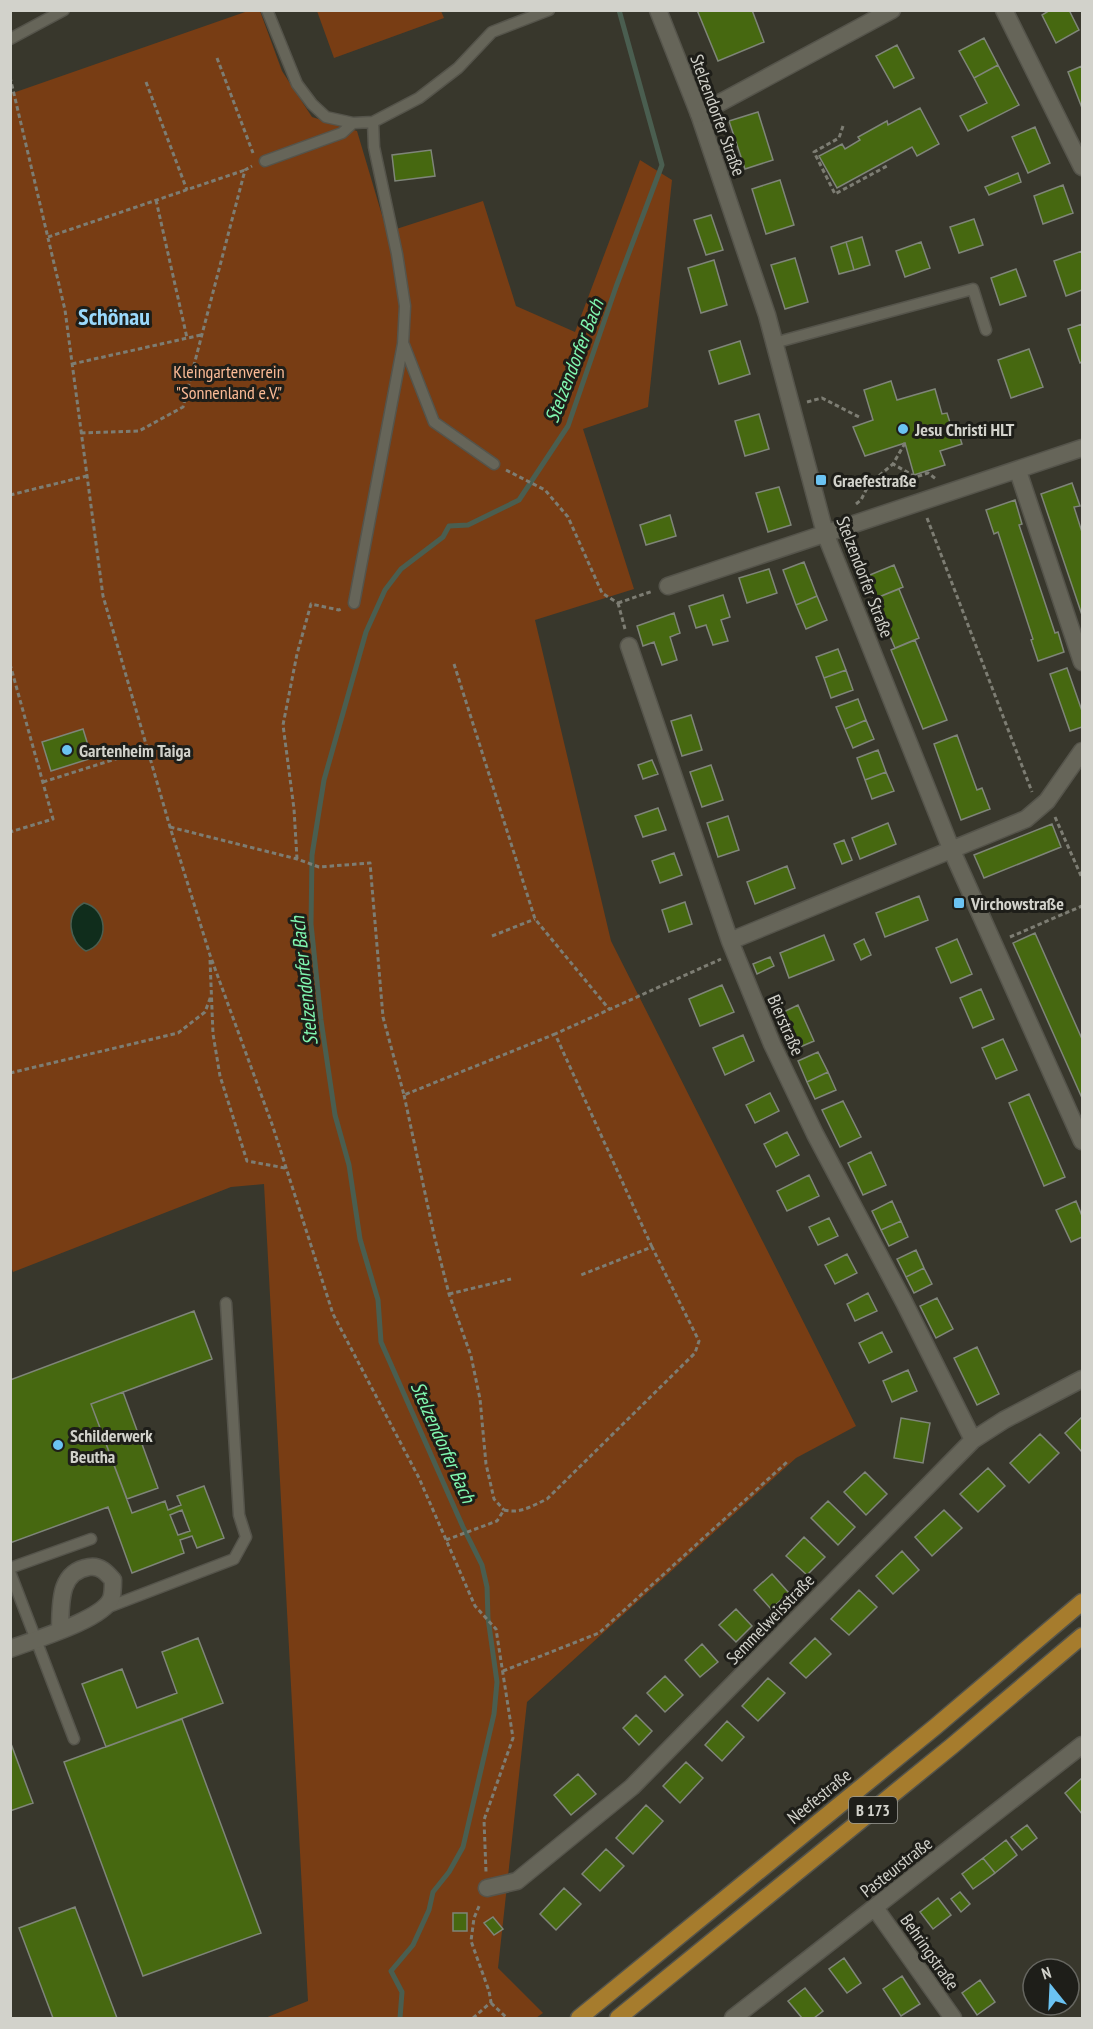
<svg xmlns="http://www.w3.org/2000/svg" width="1093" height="2029" font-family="'PT Sans Narrow',sans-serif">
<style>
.green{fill:#783d14}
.water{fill:#102d1c;stroke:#4a5e50;stroke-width:1.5}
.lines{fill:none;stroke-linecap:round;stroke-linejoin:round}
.stream{stroke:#4a5e50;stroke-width:5}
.building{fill:#466810;stroke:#7f8579;stroke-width:1.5;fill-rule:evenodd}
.service-casing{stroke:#55544b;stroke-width:13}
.minor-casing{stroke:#55544b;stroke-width:19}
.tertiary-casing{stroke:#55544b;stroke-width:19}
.trunk-casing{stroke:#55544b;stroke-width:19}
.path{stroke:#7d7d73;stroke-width:3;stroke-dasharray:4.5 3;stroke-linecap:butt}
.service{stroke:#666559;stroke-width:10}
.minor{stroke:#666559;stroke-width:16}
.tertiary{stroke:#666559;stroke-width:16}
.trunk{stroke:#a67c2d;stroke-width:16}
.poi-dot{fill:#6bc3f2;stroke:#1e1e19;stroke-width:2}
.labels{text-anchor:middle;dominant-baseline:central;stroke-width:6;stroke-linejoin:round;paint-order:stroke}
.shield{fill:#1e1e19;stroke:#9c9c96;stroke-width:1.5}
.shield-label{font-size:16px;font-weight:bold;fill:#d2d2cb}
.street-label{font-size:18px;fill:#d2d2cb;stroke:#1e1e19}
.park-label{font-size:18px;fill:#fbbb96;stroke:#1e1e19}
.poi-label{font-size:18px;font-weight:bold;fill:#d2d2cb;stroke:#1e1e19;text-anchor:start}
.water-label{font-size:20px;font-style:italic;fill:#81f8b0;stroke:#1e1e19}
.district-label{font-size:24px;font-weight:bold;fill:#9ad9fc;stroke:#1e1e19}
</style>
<rect width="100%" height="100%" fill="#38372c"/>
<path class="green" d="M248,11H260L282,71L312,117L357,131L387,232L483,201L516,306L575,332L640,160L672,180L648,407L583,429L634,589L535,620L611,941L856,1426L796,1458L527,1702L498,1968L543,2013L536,2018H265L308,2001L264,1184L231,1187L13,1272L11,1266L10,94Z
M317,11H441L444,18L334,58Z"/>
<path class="water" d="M84,903C107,908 111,943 86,951C69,942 64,913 84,903Z"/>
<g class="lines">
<path class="stream" d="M400,2018L402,1992L391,1971L413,1945L429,1910L433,1892L449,1872L463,1847L494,1714L497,1682L488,1618L487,1587L482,1565L463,1527L381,1342L378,1300L360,1239L349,1165L335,1115L321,1020L311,924L312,855L324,780L366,632L385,590L401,569L443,537L449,526L468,525L519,500L568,426L616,287L662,165L619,10"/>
</g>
<path class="building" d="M697,10H752L764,42L718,61Z
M1050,10H1069L1079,30L1056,43L1042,15Z
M984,38L998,65L974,78L959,51Z
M897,45L914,78L894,88L876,56Z
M998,65L1019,105L968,131L960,116L987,103L974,78Z
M1082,66V108L1068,72Z
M920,108L939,144L917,156L912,147L837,188L819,156L842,144L845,149L860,140L858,137L887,121L888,125Z
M758,112L773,160L745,169L729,121Z
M1035,127L1050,163L1028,173L1012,137Z
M431,150L435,176L395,181L392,155Z
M1018,173L1021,182L989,195L985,187Z
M780,180L794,225L766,234L752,189Z
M1063,185L1073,213L1043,224L1034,196Z
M711,215L723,250L706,255L694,220Z
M974,219L983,245L959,253L950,227Z
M862,237L870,265L854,270L846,242Z
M846,242L854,270L839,274L831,247Z
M921,242L930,268L905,277L896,251Z
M1082,251V290L1066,296L1054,261Z
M795,258L808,302L785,309L771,265Z
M714,260L727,305L701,313L688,268Z
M1016,269L1026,296L1000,305L991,278Z
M1082,324V362L1080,363L1068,329Z
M740,341L750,374L719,384L709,351Z
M1029,349L1043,387L1011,398L998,360Z
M891,381L897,400L935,389L942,414L947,413L952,429L957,428L962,444L940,451L945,465L914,475L905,443L865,456L853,427L873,420L864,390Z
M759,414L769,449L745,456L735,421Z
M1072,483L1080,506L1074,507L1082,532V615L1041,494Z
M779,487L791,525L768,532L756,493Z
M1015,500L1022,524L1019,525L1055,633L1058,632L1064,652L1038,661L1031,640L1033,639L998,532L994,534L986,510Z
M670,515L676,536L646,545L640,525Z
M804,562L817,596L796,605L783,570Z
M894,565L903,587L874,599L865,577Z
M769,569L777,593L747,603L739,578Z
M899,589L919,638L895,648L874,599Z
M723,595L730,617L721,620L728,641L713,645L706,625L696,628L689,606Z
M817,596L827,620L806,629L796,605Z
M674,613L680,633L670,637L677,660L662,665L654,642L643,646L637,626Z
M915,640L947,720L923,729L891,650Z
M838,649L846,670L824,678L816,657Z
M1067,668L1082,711V727L1070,731L1050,674Z
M846,670L853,690L831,698L824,678Z
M858,699L866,720L845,729L836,707Z
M691,715L702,750L682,756L671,721Z
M866,720L874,739L853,748L845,729Z
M83,729L92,758L51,771L42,742Z
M957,735L977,790L982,788L990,809L961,820L934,744Z
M878,750L886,772L865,780L857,758Z
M652,760L658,774L643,779L638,765Z
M711,765L723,800L702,807L690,772Z
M886,772L894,791L872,799L865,780Z
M658,808L666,830L643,837L635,816Z
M728,816L739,850L718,857L707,823Z
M888,823L896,844L860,859L852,838Z
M1052,824L1061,847L984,878L974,855Z
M844,840L852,860L842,864L834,844Z
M674,853L682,875L660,883L652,861Z
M787,866L795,888L755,904L747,882Z
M919,896L928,920L885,937L876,913Z
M685,902L692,924L669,932L662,910Z
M1035,933L1082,1039V1098L1013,943Z
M824,935L834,960L789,978L780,953Z
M864,939L871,955L861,960L854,944Z
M957,939L972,974L951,983L936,948Z
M770,957L774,966L757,974L753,964Z
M722,985L734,1012L700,1026L689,999Z
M981,989L994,1019L973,1028L960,998Z
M798,1005L814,1041L793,1050L777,1015Z
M743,1035L754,1061L725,1075L713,1048Z
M1003,1039L1017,1070L996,1079L982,1048Z
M818,1052L828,1072L807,1082L798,1061Z
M828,1072L836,1090L815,1099L807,1082Z
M770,1093L779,1111L755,1123L746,1105Z
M1029,1094L1065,1177L1044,1186L1009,1103Z
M843,1101L861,1137L840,1147L822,1110Z
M787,1132L799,1155L776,1167L764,1144Z
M871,1152L886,1185L863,1195L848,1163Z
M809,1175L819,1196L787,1211L777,1191Z
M892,1201L901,1221L881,1230L872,1211Z
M1076,1201L1082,1216V1237L1071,1242L1056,1210Z
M829,1218L838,1236L818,1245L809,1227Z
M901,1221L908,1237L889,1246L881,1230Z
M916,1250L924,1268L906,1277L897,1259Z
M847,1254L857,1273L835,1284L825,1265Z
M924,1268L932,1284L914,1293L906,1277Z
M868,1293L877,1311L855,1321L847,1304Z
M937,1298L953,1329L936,1338L920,1306Z
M194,1311L212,1359L91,1404L132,1513L165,1501L168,1510L181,1505L177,1496L204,1486L224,1538L197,1548L192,1536L180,1540L184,1553L132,1573L108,1507L10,1543V1380ZM182,1510L190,1531L178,1535L170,1515Z
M882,1332L892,1352L869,1363L859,1343Z
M977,1347L999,1394L977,1405L954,1358Z
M908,1370L917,1391L892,1402L883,1381Z
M123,1392L158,1488L127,1499L91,1404Z
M1082,1417V1452L1065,1433Z
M901,1418L930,1423L923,1463L894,1458Z
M1040,1434L1059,1453L1029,1483L1010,1463Z
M988,1468L1005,1486L978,1512L960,1494Z
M865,1472L887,1494L866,1515L844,1492Z
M828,1501L855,1527L838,1545L811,1518Z
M944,1510L962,1528L932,1556L915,1537Z
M804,1537L825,1557L807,1575L786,1556Z
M902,1551L919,1570L893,1594L876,1576Z
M772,1574L789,1593L771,1609L754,1590Z
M859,1590L877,1607L849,1635L831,1619Z
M736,1609L752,1626L736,1642L719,1625Z
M198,1638L223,1703L106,1747L82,1684L122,1669L137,1708L177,1693L162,1652Z
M815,1638L831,1654L806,1678L790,1663Z
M702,1644L718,1662L700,1677L685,1660Z
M665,1676L683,1695L665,1712L647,1693Z
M768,1678L785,1693L758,1721L742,1706Z
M636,1715L652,1731L639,1745L623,1728Z
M182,1719L261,1933L143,1976L64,1762Z
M727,1721L744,1737L722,1761L705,1745Z
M10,1741L33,1803L10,1811Z
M686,1762L703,1778L680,1803L663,1786Z
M578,1774L596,1794L571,1815L554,1795Z
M1082,1778V1814L1065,1793Z
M646,1805L663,1821L633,1854L616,1838Z
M1027,1825L1037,1838L1022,1850L1011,1837Z
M1006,1840L1017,1855L995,1873L983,1858Z
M606,1849L624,1866L600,1891L582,1874Z
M983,1858L995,1873L973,1889L962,1874Z
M564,1888L581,1904L556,1930L540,1914Z
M960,1892L970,1904L961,1912L951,1899Z
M938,1898L951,1915L933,1929L920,1912Z
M75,1907L117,2018H53L19,1928Z
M453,1913H467V1931H453Z
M493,1917L503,1929L494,1935L484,1923Z
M844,1958L861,1983L847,1993L829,1969Z
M902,1976L920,2004L901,2016L883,1989Z
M980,1980L995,2002L977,2015L962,1993Z
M805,1988L823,2011L814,2018H802L788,2001Z"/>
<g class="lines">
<defs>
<path id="service" d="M267,10L297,84L312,104L326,117L353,123L373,122L419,98L458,68L492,32L549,10
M10,39L64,10
M265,161L342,133L353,123
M774,343L973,289L986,330
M404,345L434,422L494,464
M354,603L403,344L405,306L397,254L374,147L373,122
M10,1568L91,1539
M10,1572L74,1739
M106,1608L234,1559L246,1537L239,1515L226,1303"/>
<path id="minor" d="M699,114L767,315L825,533L952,851L1082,1141
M1018,471L1082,662
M668,586L1082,448
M629,646L730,941L772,1044L815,1134L904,1302L973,1440
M730,941L1026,819L1047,801L1082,751
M10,1649C33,1640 102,1620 111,1599C113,1594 113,1586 113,1580C107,1573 100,1565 89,1567C58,1572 61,1604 60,1630
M487,1888L517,1881L632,1787L973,1440L1004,1420L1082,1379
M875,1908L953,2018
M733,2018L1082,1745"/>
<path id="tertiary" d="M658,10L699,114L892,10
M1004,10L1082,167"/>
<path id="trunk" d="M579,2018L935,1727L1082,1602
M618,2018L952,1746L1082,1636"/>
</defs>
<use href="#service" class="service-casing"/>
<use href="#minor" class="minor-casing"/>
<use href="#tertiary" class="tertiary-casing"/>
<use href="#trunk" class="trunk-casing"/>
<path class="path" d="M217,58L253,153
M10,77L65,310L103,596L170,827L210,955L273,1127L333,1314L419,1478L475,1606L496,1629L513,1738L484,1820L486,1872
M146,82L187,190
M843,126L839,138L814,152L835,194L887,166
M156,200L187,338
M48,237L245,170
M72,364L201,335
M807,402L822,398L859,417
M81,433L139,431L183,407L245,170L252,166
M905,443L893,464L916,477L928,473L936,479
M506,470L545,490L568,517L602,593L618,603
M10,495L87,476
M856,504L861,500L869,484L893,464
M927,518L1032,792
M618,603L653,591
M618,603L625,629
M10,664L53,819L10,832
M454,664L535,919L609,1009
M43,782L147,749
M1055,817L1082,878
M170,827L297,859L319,867L370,863L383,1017L404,1095L555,1034
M297,859L294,809L283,725L297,654L311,604L339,610L343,608
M492,936L535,919
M1010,937L1082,906
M210,960L213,1034L220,1076L247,1161L285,1168
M10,1073L178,1033L205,1012L211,996
M404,1095L434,1235L449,1294L471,1356L480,1399L486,1464L494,1499L504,1510
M652,1247L555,1034L721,959
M449,1294L511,1279
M446,1540L497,1521L504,1510C520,1514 532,1506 547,1499L695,1353L699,1341L652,1247L581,1275
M503,1671L599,1633L787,1462
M491,2003L507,2018
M473,2018L491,2002L489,1991L471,1941L474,1918L480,1904"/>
<use href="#service" class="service"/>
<use href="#minor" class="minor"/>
<use href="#tertiary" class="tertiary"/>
<use href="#trunk" class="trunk"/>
</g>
<g class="poi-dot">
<circle cx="903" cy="429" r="6"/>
<rect x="815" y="474" width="12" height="12" rx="3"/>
<circle cx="67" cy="750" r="6"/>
<rect x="953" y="897" width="12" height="12" rx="3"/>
<circle cx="58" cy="1445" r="6"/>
</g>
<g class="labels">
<rect class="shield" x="849" y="1797" width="48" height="26" rx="4.5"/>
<g class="shield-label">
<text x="873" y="1810">B 173</text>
</g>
<g class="street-label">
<text transform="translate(718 115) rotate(70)">Stelzendorfer Straße</text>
<text transform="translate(865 577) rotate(69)">Stelzendorfer Straße</text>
<text transform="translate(786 1025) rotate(66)">Bierstraße</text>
<text transform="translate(770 1619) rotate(-46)">Semmelweisstraße</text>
<text transform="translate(819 1796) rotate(-39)">Neefestraße</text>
<text transform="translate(896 1867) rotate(-38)">Pasteurstraße</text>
<text transform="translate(930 1952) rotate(55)">Behringstraße</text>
</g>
<g class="park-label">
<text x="229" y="371">Kleingartenverein<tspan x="229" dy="21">"Sonnenland e.V."</tspan></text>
</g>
<g class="poi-label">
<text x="915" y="429">Jesu Christi HLT</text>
<text x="833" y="480">Graefestraße</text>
<text x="79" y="750">Gartenheim Taiga</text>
<text x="971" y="903">Virchowstraße</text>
<text x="70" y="1435">Schilderwerk<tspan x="70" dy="21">Beutha</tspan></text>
</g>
<g class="water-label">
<text transform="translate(574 361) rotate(-69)">Stelzendorfer Bach</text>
<text transform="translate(304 981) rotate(-96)">Stelzendorfer Bach</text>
<text transform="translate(443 1442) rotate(66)">Stelzendorfer Bach</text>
</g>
<g class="district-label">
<text x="114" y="316">Schönau</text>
</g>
</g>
<rect width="1093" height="2029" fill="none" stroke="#d2d2cb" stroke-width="24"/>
<g transform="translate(1051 1987) rotate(342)"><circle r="28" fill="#1e1e19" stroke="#666660" stroke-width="1.5"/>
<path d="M0-4.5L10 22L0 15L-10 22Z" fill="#6bc3f2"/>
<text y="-9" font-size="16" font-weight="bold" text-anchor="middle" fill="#d2d2cb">N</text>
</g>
</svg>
